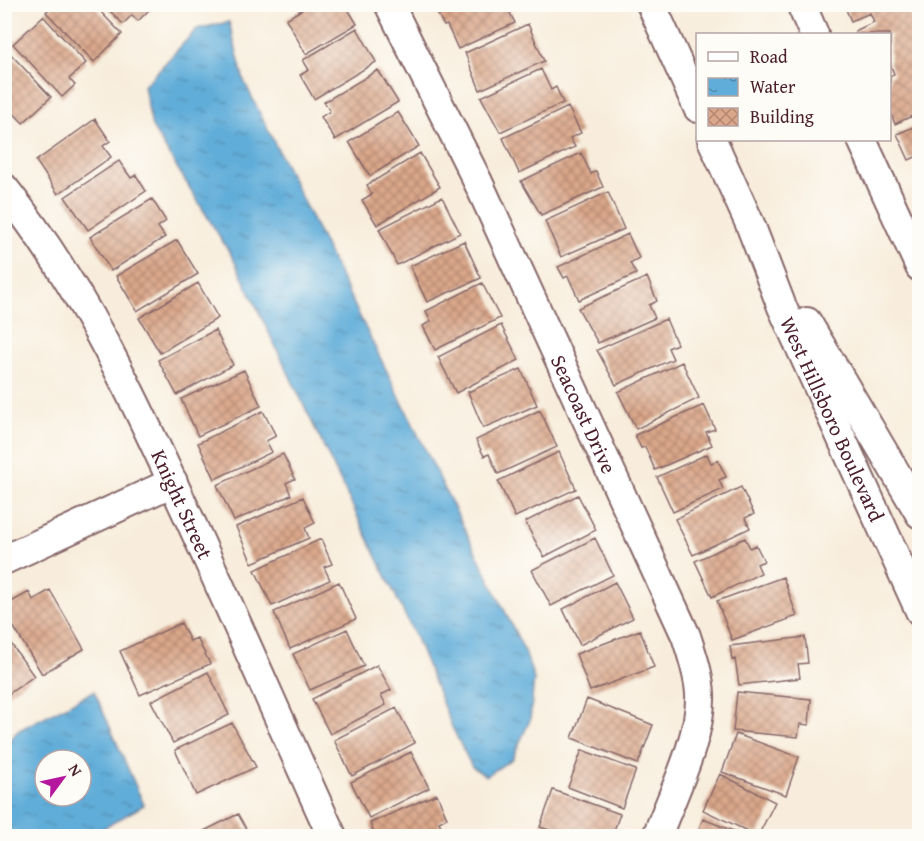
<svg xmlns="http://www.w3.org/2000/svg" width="924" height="841" font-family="'Gentium Book Plus',serif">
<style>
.water{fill:url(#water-ripples);stroke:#556682;stroke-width:1.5;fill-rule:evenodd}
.building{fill:url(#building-cross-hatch)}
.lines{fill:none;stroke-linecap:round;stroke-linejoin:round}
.minor-casing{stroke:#876769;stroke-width:32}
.minor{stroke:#fff;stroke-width:28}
.labels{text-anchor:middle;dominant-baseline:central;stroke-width:4.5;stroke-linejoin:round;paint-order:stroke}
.street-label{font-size:21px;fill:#4a1f2b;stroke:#fdfcf7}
</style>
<defs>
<pattern id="water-ripples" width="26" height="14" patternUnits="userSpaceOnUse" patternTransform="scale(1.5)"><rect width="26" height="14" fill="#60add9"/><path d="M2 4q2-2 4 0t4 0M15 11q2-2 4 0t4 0" fill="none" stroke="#518cb0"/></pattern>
<pattern id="building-cross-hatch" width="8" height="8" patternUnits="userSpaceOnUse" patternTransform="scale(1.5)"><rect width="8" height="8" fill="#daa78a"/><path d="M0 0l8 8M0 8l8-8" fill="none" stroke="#b38771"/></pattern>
</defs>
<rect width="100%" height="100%" fill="#fdfcf7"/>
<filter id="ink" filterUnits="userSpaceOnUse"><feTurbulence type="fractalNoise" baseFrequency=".0167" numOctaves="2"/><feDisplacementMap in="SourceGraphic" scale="12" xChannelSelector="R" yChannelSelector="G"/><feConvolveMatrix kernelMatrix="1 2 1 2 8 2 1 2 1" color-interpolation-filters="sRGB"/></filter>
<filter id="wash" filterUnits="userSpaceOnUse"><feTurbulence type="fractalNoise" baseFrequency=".008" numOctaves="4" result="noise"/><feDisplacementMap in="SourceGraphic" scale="24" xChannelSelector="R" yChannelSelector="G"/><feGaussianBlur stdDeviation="1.35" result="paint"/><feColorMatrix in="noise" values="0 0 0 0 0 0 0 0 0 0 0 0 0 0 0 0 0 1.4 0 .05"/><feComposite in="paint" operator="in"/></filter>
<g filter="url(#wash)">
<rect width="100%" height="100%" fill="#f8eddc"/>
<path class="water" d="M229,22L244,81L525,652L534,679L530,720L512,759L486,776L472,767L452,727L416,638L233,258L152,127L144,86L197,29Z
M94,691L144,805L90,836H5V744L19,730ZM45,760H81V796H45Z"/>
<g id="blocks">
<path class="building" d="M54,4H93L122,34L94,62L46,12Z
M103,4H155L138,21L132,15L123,24Z
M311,4H345L357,24L306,54L286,19Z
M459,4H517L518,7L509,11L515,23L458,49L447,25L444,26L438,14Z
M844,5H920V155L909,160L897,134L916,126L912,116L895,124L890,112V76L894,74L890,64V34H856L855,31L874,22L870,13L851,21Z
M43,16L86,63L69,79L75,85L62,97L13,44Z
M528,24L544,61L480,90L465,53Z
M357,28L376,62L314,99L300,75L309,70L303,60Z
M4,47L51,97L23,123L4,103Z
M541,69L551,90L556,87L563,103L500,132L481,97Z
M378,70L398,102L335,140L321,117L330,111L324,102Z
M568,107L581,133L570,138L575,147L519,173L503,138Z
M398,112L419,146L370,176L349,142Z
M95,119L110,141L103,146L111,157L58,194L36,161Z
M420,153L440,187L377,225L362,200L372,194L367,185Z
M581,153L591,174L596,171L603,187L541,215L521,181Z
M119,161L131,178L136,175L146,191L88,230L65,197Z
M608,192L624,229L561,257L545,221Z
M442,197L460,233L397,265L379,229Z
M152,199L166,221L158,227L165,237L111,271L90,237Z
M628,234L639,258L630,263L636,274L579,300L568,276L564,278L558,267Z
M177,240L198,274L137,311L116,276Z
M464,241L481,278L427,302L410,266Z
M647,277L657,301L649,305L655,318L598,343L578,308Z
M198,283L218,318L160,353L139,318Z
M482,283L500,318L435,350L423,326L431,321L426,311Z
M666,319L677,344L668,348L673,359L616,385L597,350Z
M501,325L519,360L456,393L438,357Z
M215,330L233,365L177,395L158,360Z
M682,362L699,398L636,429L618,392Z
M521,369L537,405L483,428L468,392Z
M244,370L261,406L198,436L181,399Z
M704,405L715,429L706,432L712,445L655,470L645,447L641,448L635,435Z
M540,410L557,447L498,474L489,454L484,456L476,440Z
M263,411L276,436L266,441L272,452L215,479L198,443Z
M559,452L576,489L515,517L498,481Z
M283,454L295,479L286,483L291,495L234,521L217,485Z
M707,454L711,463L718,460L726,477L719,480L723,489L673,512L657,477Z
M741,487L754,514L745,518L750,528L693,555L675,519Z
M578,495L596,530L544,557L525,522Z
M303,497L315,523L305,528L309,538L252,563L236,527Z
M595,538L613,575L551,606L532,570Z
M745,538L750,548L756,545L764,561L757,564L761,573L712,597L695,561Z
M321,539L332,564L324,567L330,580L272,606L255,570Z
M783,577L797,616L732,640L717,601Z
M339,582L356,619L290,649L274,612Z
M615,582L633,618L580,645L563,609Z
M50,590L84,649L42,674L4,611V606L29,592L33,600Z
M181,623L190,641L197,638L210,664L140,695L120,651Z
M347,629L364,666L310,690L293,654Z
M640,630L654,667L590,691L576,654Z
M4,634L34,676L4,697Z
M805,637L808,663L798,664L800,678L739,685L735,659L732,660L730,646Z
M377,665L391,690L381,695L386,705L330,734L312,699Z
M208,672L229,715L173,743L151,701Z
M737,692L811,699L809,725L800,724L798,737L733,731Z
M587,699L653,725L638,764L572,738Z
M396,708L415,743L352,776L334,740Z
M232,723L256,767L196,795L175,750Z
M736,734L799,757L786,795L722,772Z
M582,750L636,770L622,808L568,787Z
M411,752L429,788L369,818L351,782Z
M720,774L775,802L758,836L703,810Z
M553,790L620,814L612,836H567L540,827Z
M437,794L447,818L439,822L445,835L375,836L370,823Z
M238,814L250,836H194Z
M703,819L746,836H696Z"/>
</g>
</g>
<g filter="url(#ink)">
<use href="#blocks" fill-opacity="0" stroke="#876769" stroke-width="1.5"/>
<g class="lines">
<defs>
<g id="minor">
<path id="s1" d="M389,4L478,182L686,636C692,655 699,674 700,694C702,736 672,796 657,836"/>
<path d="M651,4L698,108"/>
<path d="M801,4L814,34"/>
<path id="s2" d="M712,140L750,224L782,307L920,611"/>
<path d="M862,140L920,267"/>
<path id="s3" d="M4,188C78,281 128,385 177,492C230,606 280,722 332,836"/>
<path d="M807,322L920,514"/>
<path d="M4,560L173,482"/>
</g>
</defs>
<use href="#minor" class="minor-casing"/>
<use href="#minor" class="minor"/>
</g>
</g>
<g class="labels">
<g class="street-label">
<text stroke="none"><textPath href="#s1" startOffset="454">Seacoast Drive</textPath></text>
<text stroke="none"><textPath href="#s2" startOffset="304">West Hillsboro Boulevard</textPath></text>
<text stroke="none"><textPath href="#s3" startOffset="364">Knight Street</textPath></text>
</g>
</g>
<rect width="924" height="841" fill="none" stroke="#fdfcf7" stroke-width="24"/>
<rect x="696" y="33" width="195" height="108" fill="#fdfcf7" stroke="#b5a4a5" stroke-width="1.5"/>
<rect x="708" y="52" width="30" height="9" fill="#ffffff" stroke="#b5a4a5" stroke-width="1.5"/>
<text x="750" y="63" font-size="18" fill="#4a1f2b">Road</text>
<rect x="708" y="78" width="30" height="18" fill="url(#water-ripples)" stroke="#b5a4a5" stroke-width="1.5"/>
<text x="750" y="93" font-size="18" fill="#4a1f2b">Water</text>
<rect x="708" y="108" width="30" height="18" fill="url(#building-cross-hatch)" stroke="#b5a4a5" stroke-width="1.5"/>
<text x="750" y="123" font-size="18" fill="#4a1f2b">Building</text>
<g transform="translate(63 778) rotate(57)"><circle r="28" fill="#fdfcf7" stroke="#b5a4a5" stroke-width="1.5"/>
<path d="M0-4.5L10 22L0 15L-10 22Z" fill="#b5179e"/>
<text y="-9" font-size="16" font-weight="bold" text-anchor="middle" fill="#4a1f2b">N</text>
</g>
</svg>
